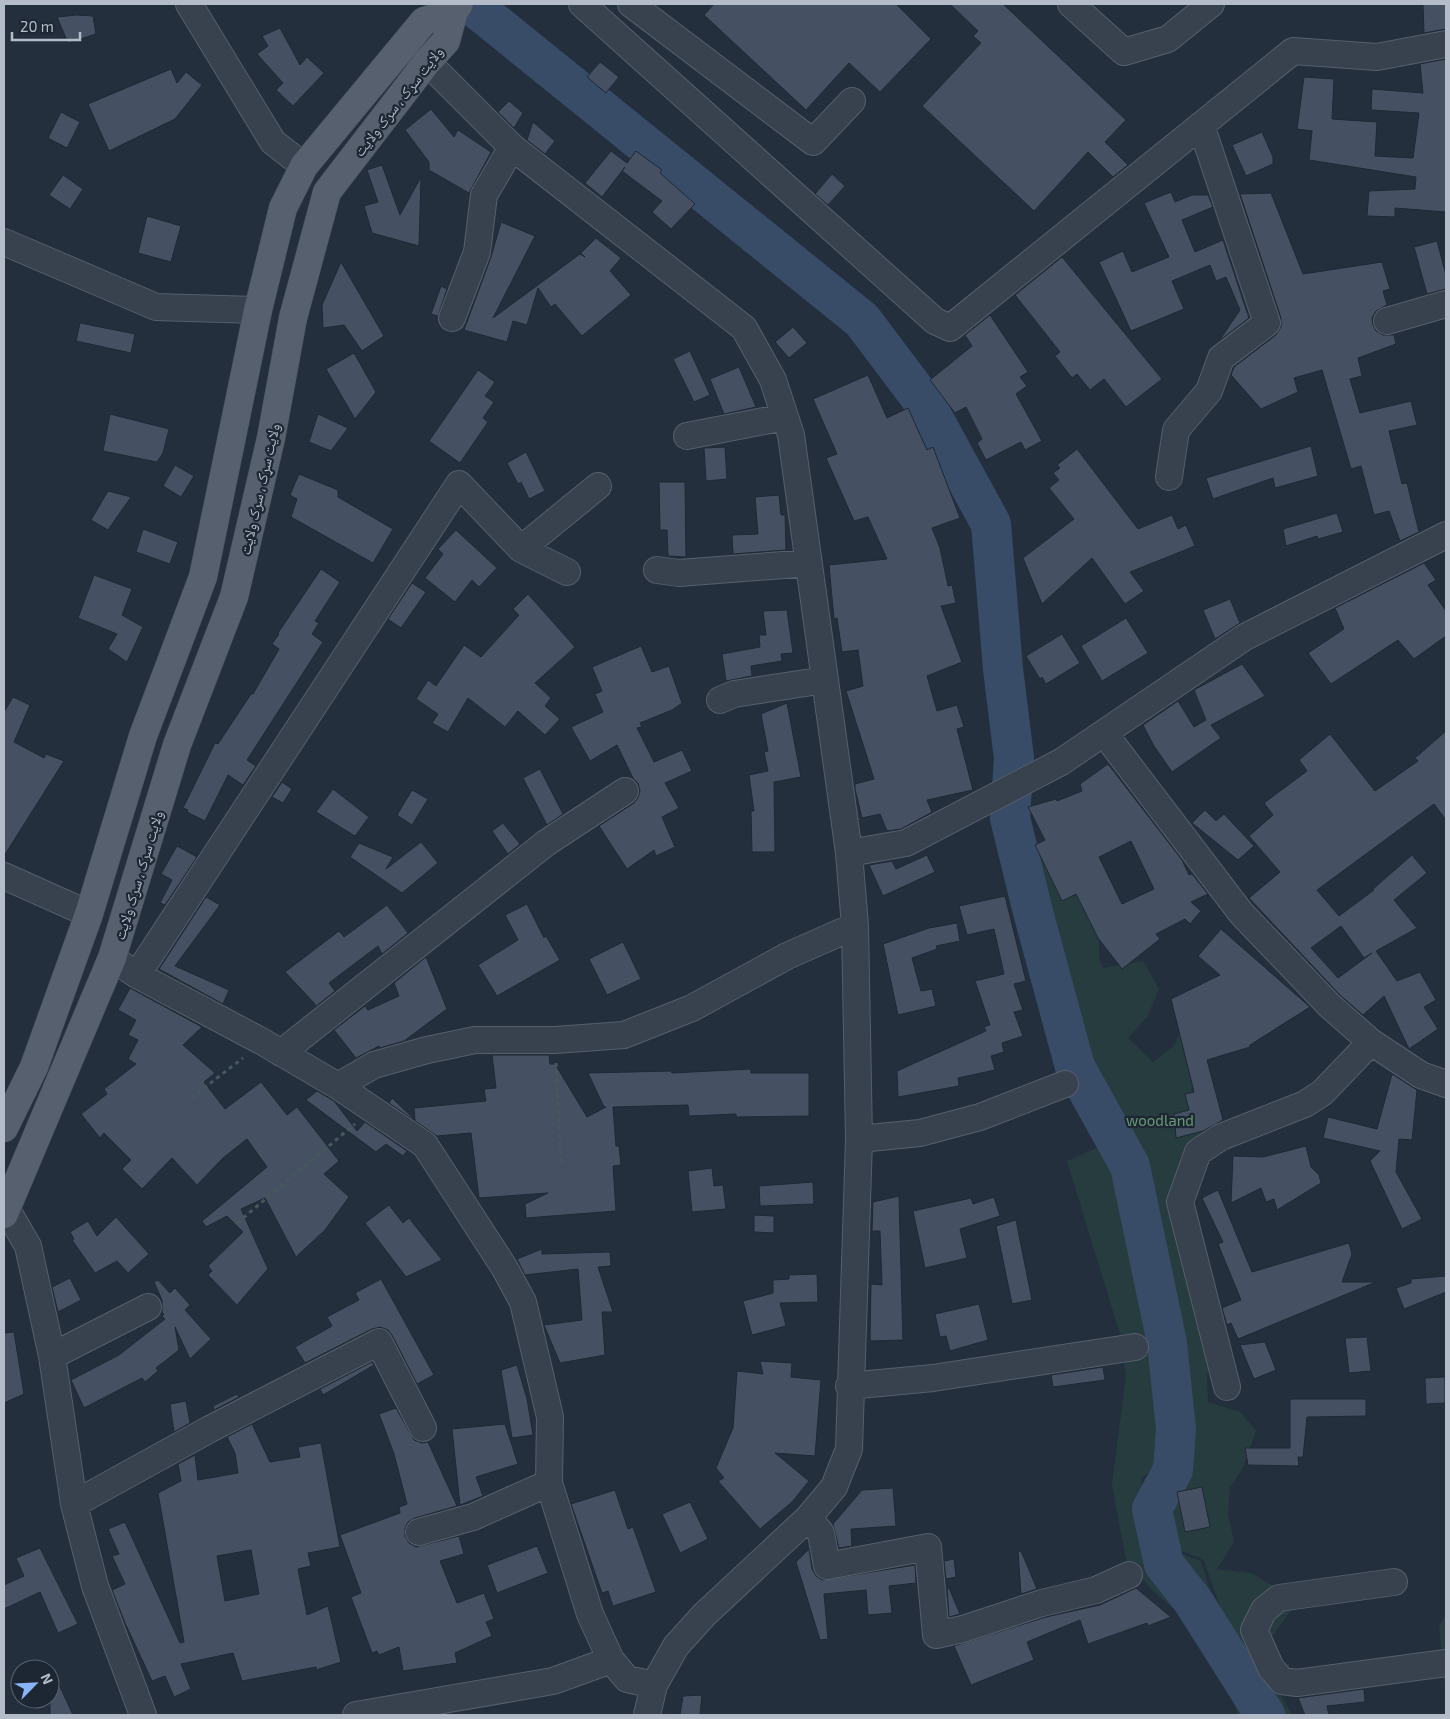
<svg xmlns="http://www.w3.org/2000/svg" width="1450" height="1719" font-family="'Exo 2','Noto Naskh Arabic',sans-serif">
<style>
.green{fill:#263c3f}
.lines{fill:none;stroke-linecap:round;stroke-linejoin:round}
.stream{stroke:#394c67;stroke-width:7}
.river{stroke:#394c67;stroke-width:40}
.building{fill:#455162;stroke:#1f2835;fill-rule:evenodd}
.minor-casing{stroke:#565f6c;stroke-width:28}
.major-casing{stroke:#414a57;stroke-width:29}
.path{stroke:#44595c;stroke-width:3;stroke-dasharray:4 4;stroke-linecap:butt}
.minor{stroke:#38414e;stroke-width:26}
.major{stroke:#56606e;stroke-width:28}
.labels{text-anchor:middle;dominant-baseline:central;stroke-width:4.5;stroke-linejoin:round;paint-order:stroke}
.street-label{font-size:15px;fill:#b4bcc9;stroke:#1d2633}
.park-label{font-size:15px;fill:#6b9a76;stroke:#1d2633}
</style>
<rect width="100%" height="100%" fill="#242f3e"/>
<path class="green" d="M1052,844L1099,938V959L1103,968L1143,961L1159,989L1147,1017L1128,1038L1153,1062L1174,1046L1190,1010L1220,1051L1195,1072L1191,1090L1213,1108L1204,1130L1217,1136L1180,1197L1211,1347L1207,1377L1208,1402L1240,1412L1256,1431L1243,1468L1230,1487L1228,1513L1234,1542L1217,1569L1251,1573L1298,1600L1272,1637L1278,1660L1289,1664V1693L1237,1653L1203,1559L1154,1541L1144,1479L1189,1452L1169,1385L1185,1372L1180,1356L1173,1351L1131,1160L1089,1066L1075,1023L1066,1013L1052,936L1036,910L1026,867Z
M1112,1141L1127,1170L1139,1208L1133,1272L1164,1330L1152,1356L1184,1451L1141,1478L1149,1543L1201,1561L1229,1650L1275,1686L1292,1715H1238L1228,1689L1186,1620L1149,1587L1126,1559L1112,1485L1126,1375L1119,1331L1067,1161Z
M1446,1614V1698L1439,1626Z"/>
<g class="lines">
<path class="stream" d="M471,4L477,9"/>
<path class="river" d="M477,9L862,320L926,405L991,524L1003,669L1014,758L1010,818L1033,912L1075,1067L1130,1166L1167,1343L1176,1429L1173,1470L1152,1509L1164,1564L1193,1601L1265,1715"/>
</g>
<path class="building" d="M714,4H896L931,39L880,92L849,63L806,110L704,15Z
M950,4H1003L1126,120L1105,142L1128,165L1113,177L1088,152L1034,211L922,106L981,43L973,36L978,31Z
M1423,4H1446V29L1424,33Z
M77,15L93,16L96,34L68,43L57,17Z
M280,28L300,65L307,57L324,73L293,106L276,90L283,83L257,54L268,46L262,36Z
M1446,59V212L1395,208V217L1367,216L1369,191L1415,189L1416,177L1309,160L1312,131L1297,129L1304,77L1334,79L1332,119L1377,122L1375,156L1413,158L1419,113L1371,110L1372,89L1423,93L1420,64Z
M600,62L619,77L606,93L587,77Z
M171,69L177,83L186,72L202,85L175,119L109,151L88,104Z
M509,101L523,113L514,128L498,112Z
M431,109L454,137L458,130L491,152L469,193L429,170V162L405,130Z
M61,112L80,122L67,148L48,138Z
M533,122L555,141L545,154L527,140Z
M1262,132L1273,157V164L1246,176L1232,145Z
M611,151L627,163L636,151L662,170L660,173L695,204L671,229L652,212L662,201L622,171L625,167L602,197L585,183Z
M382,165L400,215L421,177L419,246L372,233L364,206L378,202L367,170Z
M832,174L845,186L828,205L815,194Z
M63,175L83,189L70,209L49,195Z
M1171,192L1175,202L1192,195H1208L1213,207L1182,220L1195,252L1223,240L1249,318L1219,341L1240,310L1226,277L1216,281L1210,265L1172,281L1184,309L1131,331L1099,262L1123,251L1132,272L1169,257L1144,203Z
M1271,193L1303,274L1382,262L1390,289L1383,291L1387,305L1376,311L1372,318L1373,325L1376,331L1383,335H1394L1396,344L1358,358L1362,376L1350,379L1360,413L1411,401L1417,425L1389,431L1402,484L1407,483L1419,532L1400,541L1389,511L1374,515L1361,466L1351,469L1322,370L1294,378L1298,392L1261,409L1231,375L1234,367L1276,335L1281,327V318L1240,194Z
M147,216L181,226L171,262L138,253Z
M501,222L535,236L493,318L580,254L585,257L581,253L596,238L621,258L610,271L631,295L582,336L555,304L551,307L538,288L527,325L513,321L507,342L464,330L491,257Z
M1437,241L1446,275V289L1427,294L1414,247Z
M1062,257L1162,379L1126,407L1104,379L1090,390L1077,374L1072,378L1055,356L1060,352L1015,295Z
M341,262L384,336L362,351L344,325L323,328L322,305Z
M441,286L447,289L438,316L431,314Z
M990,315L1028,372L1020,377L1027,386L1016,394L1042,441L1025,450L1021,442L986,460L977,443L982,439L966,407L955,413L930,380L972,346L965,335Z
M80,323L135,334L131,353L76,341Z
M793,327L807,343L789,358L775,342Z
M690,351L710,395L694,402L673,359Z
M354,353L376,392L355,419L326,369Z
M739,367L756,407L724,414L710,379Z
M478,370L495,382L485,396L494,402L483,418L488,422L460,463L429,441Z
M868,375L887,418L908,408L927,450L933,447L960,518L932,528L940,548L948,586L952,585L956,603L941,606L962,662L927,676L937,711L957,705L964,727L957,729L973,790L927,800L932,812L901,829L887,831L880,814L862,818L855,789V784L874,779L846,691L863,686L858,650L842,652L837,618L834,619L829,565L887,559L868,517L854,521L826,458L837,454L813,399Z
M110,414L169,429L163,453L157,462L103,451Z
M318,414L348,428L331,451L309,442Z
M1311,446L1318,476L1275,488L1273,478L1213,499L1206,478Z
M725,447L727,479L706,481L704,448Z
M1077,449L1138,529L1172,515L1178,529L1186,525L1195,546L1130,572L1144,591L1125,604L1092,558L1042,604L1023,558L1074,519L1049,488L1059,480L1053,473L1060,468L1057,465Z
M526,452L545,491L529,499L521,482L518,484L507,463Z
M175,465L194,476L181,497L163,486Z
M299,474L338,490V497L393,529L373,563L291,517L297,499L290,495Z
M659,482H685L686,557L668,556L667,530H660Z
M108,491L131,497L108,530L91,520Z
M779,495L781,515H785L786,550L733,554L732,535L758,534L755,497Z
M1337,513L1343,532L1318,539L1317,536L1286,546L1283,529Z
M143,529L178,542L170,564L136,552Z
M456,530L497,568L479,587L472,580L455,602L425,578L443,554L438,549Z
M1424,563L1436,580L1428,585L1446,611V636L1414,659L1398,640L1331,684L1308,653L1344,629L1335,608Z
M321,569L340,582L315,621L319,623L312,634L323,642L247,760L256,766L243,785L228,775L205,821L187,812L188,810L183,808L215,743L218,744L251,694H253L279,649L272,644L279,634L278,633Z
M94,575L132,589L122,615L143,627L127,662L108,649L117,634L78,618Z
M412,583L426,592L401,628L388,619Z
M528,594L575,647L535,683L551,698L545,706L560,719L545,735L518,711L505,727L468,698L448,732L432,723L438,714L416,699L428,680L436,686L464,645L481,657L519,615L513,609Z
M1230,599L1240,623L1215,639L1203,610Z
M787,610L793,653L781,654L782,661L751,666L752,676L726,681L722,654L760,647L759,635H766L763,611Z
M1126,618L1148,653L1102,681L1081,646Z
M1062,634L1080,663L1046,684L1042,677L1040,679L1026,656Z
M641,646L652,672L669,666L682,703L672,710L640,723L642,727L637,728L654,762L682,750L692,771L665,783L679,808L662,817L675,847L656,856L654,850L627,869L599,826L634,803L638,798L640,791L638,783L633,778L617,745L590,761L571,727L603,712L595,694L602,691L592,667Z
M1242,664L1265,696L1211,725L1221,738L1172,772L1154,746L1143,725L1178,701L1194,727L1206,720L1194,690Z
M13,697L30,705L14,742L44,758L46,754L64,761L4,856V712Z
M787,703L801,777L774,782L775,852H752L751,811H754L749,775L768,771L764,752L768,751L761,714Z
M1446,731V820L1434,804L1317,890L1339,916L1374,890L1373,889L1412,855L1427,873L1394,900L1417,928L1376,951L1397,981L1420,972L1436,1000L1424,1007L1438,1029L1409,1049L1384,996L1363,1015L1340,995L1249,898L1280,872L1249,836L1273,815L1264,803L1307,771L1299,760L1330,734L1375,791L1418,761L1415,758ZM1341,926L1364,958L1372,953L1338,978L1311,948Z
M1108,764L1182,860L1189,875L1192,874L1208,894L1191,902L1201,911L1190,924L1185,919L1156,934L1160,939L1122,969L1098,938L1076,894L1062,901L1035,845L1045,840L1028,807L1056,799L1057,801L1082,791L1080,784ZM1131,841L1154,889L1122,904L1099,857Z
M540,769L563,814L547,825L523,778Z
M282,782L292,789L283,803L272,797Z
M333,789L369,817L355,836L316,812Z
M412,790L428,799L412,825L397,815Z
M1205,810L1216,821L1224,814L1254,846L1238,860L1192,823Z
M503,823L520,844L508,854L492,831Z
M421,842L438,863L402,893L350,857L359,843L393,857L386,869Z
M177,846L197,857L165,905L160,903L172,880L161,874Z
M927,855L935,872L883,896L869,865L892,861L896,869Z
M1005,896L1026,981L1014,984L1023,1010L1014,1012L1023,1036L1002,1043L1004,1052L991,1056L995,1070L958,1078L959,1086L898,1097L897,1071L986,1031L984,1027L990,1025L975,981L1004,974L994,929L967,935L959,906Z
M206,897L220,905L175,966L229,990L223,1004L159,969Z
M527,904L544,938L546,936L560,960L497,996L478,965L518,940L505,915Z
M387,905L408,933L382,954L378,946L329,983L335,991L315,1007V1004L285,972L339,931L344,937Z
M957,923L960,941L936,946L937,949L912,958L921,991L932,989L936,1006L898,1015L883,944L929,928Z
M1221,929L1310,1007L1250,1045V1047L1207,1060L1223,1120L1203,1131L1176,1138L1174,1114L1189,1110L1185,1094L1194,1092L1171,999L1220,975L1198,956Z
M623,942L641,979L607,995L589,959Z
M426,957L447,1009L404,1041L380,1048L379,1046L356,1058L334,1030L365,1006L368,1010L399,996L394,983Z
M130,988L202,1027L183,1045L215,1073L204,1082L225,1109L261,1082L287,1115L297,1107L339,1161L324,1174L349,1197L325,1230L296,1257L265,1198L241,1209L268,1269L237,1305L208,1275L212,1271L208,1266L243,1232L227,1216L206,1227L202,1221L267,1167L247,1139L223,1158L197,1185L172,1158L142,1189L122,1169L131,1160L104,1133L100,1138L81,1114L107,1094L104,1089L136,1064L128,1059L138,1040L128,1035L136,1020L118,1010Z
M492,1055H549L550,1064H555L587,1117L606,1107H604L588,1073L671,1071L672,1073L751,1069V1073H809V1116L736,1117V1114L689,1116L688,1105L613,1107L616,1146H619L621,1165L613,1166L616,1211L526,1218L525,1204L548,1193L479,1198L471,1133L437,1136L389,1103L392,1098L415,1120L414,1108L486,1101L484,1089L496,1088Z
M1392,1074L1417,1090L1412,1140L1399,1139L1396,1172L1422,1219L1402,1229L1370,1161L1380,1151L1323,1138L1328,1117L1377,1129Z
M317,1091L334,1101L357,1131L365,1122L407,1151L403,1156L386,1144L376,1152L306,1100Z
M1306,1146L1311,1167L1319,1175L1321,1183L1277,1210L1274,1199L1266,1202L1261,1188L1231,1203L1233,1156L1263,1157Z
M712,1168L714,1186L723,1185L726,1209L692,1212L688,1171Z
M813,1182L814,1204L760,1206L759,1186Z
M1218,1190L1252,1272L1349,1243L1352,1254L1342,1282H1376L1238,1339L1231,1323L1227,1325L1222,1308L1241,1300L1218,1244L1223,1242L1202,1198Z
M899,1196L903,1340L870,1341L871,1284L882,1285L880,1231H872L873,1202Z
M994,1197L1000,1216L960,1229L967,1258L925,1268L913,1211L971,1198L973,1204Z
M389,1205L403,1223L409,1218L442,1260L406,1277L365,1223Z
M754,1215L774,1216V1233L754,1232Z
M116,1217L149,1254L128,1273L117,1261L95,1273L72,1240L74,1239L70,1232L88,1221L97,1236Z
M1016,1220L1032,1300L1012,1304L996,1226Z
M542,1249V1254L610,1252L611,1266L598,1267L613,1312H602L605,1355L560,1363L544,1325L582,1320L578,1269L525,1275L517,1259Z
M817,1274L818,1302L780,1303L786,1326L752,1335L743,1301L773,1293V1280L789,1279V1275Z
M1446,1276V1292L1404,1309L1396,1288L1411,1283V1279Z
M70,1278L81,1300L58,1312L52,1287Z
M381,1279L434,1375L417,1384L392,1335L388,1330L380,1327L372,1329L305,1363L295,1347L332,1326L327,1317L359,1300L355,1293Z
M158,1280L170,1293L175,1288L190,1305L185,1310L211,1339L190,1359L175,1327L179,1350L156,1368L158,1371L145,1382L142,1378L84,1408L71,1380L119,1355L165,1319L162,1316L164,1314L162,1312V1300L154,1282Z
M979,1304L988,1340L950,1351L946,1336L940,1337L935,1314Z
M14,1332L24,1394L4,1403V1333Z
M1367,1337L1371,1371L1349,1373L1345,1338Z
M1265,1342L1276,1370L1254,1379L1240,1345Z
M760,1361L792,1363L791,1377L821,1380L815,1456L775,1453L809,1481L792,1502L760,1529L718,1481L724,1478L716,1468L733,1428L737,1371L763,1374Z
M372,1362L374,1365L323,1395L320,1389Z
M517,1365L527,1399L533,1435L512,1438L501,1370Z
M1103,1367L1105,1380L1053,1387L1051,1375Z
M1445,1377V1403L1426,1404L1425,1378Z
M237,1394L239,1397L214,1410L213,1406Z
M1290,1399H1366V1416L1307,1417L1303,1457H1298L1299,1466L1248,1465L1245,1448H1290Z
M186,1401L190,1423L174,1432L170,1404Z
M396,1408L414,1440L422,1443L428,1442L457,1506L415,1518L408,1522L405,1528V1536L409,1543L416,1547L459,1536L464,1554L440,1561L457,1603L484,1593L494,1619L486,1622L492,1636L455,1653L457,1663L403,1671L399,1647L379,1655L377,1651L372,1653L351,1597L361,1593L340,1535L400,1513L399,1507L407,1504L394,1454L379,1414Z
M252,1424L270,1462L300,1457L298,1447L321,1443L340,1547L308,1553L311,1566L298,1569L307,1615L328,1606L341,1662L316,1670V1667L242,1681L233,1653L181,1664L191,1689L174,1697L165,1676L152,1681L125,1623L112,1590L125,1584L112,1556L119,1554L108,1529L125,1522L180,1643L184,1642L158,1493L181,1481L178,1464L195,1455L198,1480L238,1473L235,1453L227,1437ZM251,1550L259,1594L225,1601L217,1556Z
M505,1424L518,1464L476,1477L483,1496L460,1505L452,1429Z
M1202,1487L1210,1527L1185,1532L1177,1492Z
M893,1488L896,1526L851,1529L852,1546L839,1548L833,1524L862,1490Z
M615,1490L628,1529L633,1527L656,1592L613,1606L608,1591L602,1593L571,1504Z
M690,1502L708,1539L680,1553L662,1514Z
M537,1546L548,1573L497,1593L487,1565Z
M40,1548L78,1624L58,1633L40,1592L4,1609V1585L24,1576L16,1558Z
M809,1549L812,1569L816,1576L822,1580L915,1565L916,1583L889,1586L892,1613L868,1615L866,1590L824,1594L828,1639L820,1640L796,1562Z
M1018,1551H1021L1037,1589L1021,1594Z
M954,1559L956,1577L946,1579L944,1561Z
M947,1588H949L960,1614L949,1617Z
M1136,1588L1171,1617L1148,1626L1147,1623L1088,1644L1080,1620L1027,1642L1034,1660L971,1685L954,1646L1046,1617L1100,1605Z
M50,1665L73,1715H50Z
M1364,1689L1365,1702L1327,1706L1329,1715H1305L1298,1698Z
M702,1695L700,1715H680L683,1696Z"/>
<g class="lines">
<defs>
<path id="minor" d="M189,4L273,142L304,166
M582,4L935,321L950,328L1293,51L1377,57L1446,44
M631,4L813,142L852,101
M1071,4L1124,52L1168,39L1211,4
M427,62L512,147L744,328L773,380L791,435L849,853L855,926L859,1139L849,1449L834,1487L808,1518L704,1615L676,1646L654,1685L647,1715
M4,242L156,307L258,310
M452,318L477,252L484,195L512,147
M1387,321L1446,304
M687,436L785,417
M1169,477L1176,430L1209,391L1221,358L1267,323L1201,125
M521,549L598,486
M657,570L679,573L809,563
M720,700L734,694L825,680
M1104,733L1241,913L1330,1006L1371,1042L1421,1075L1446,1084
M849,853L906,843L1061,762L1245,637L1446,535
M4,876L89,914
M112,958L137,975L263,1042L338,1086L425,1145L504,1267L523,1302L550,1417L549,1483L590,1614L611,1660L627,1679L654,1685
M137,975L459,484L521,549L567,572
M281,1053L546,843L625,791
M338,1086L374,1065L427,1050L475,1040H555L624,1035L692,1008L787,956L855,926
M859,1139L920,1133L980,1117L1065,1084
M7,1210L28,1246L52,1356L74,1504L95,1586L143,1715
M52,1356L148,1307
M849,1386L933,1378L1135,1347
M1227,1387L1180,1202L1198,1152L1221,1137L1305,1104L1322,1093L1371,1042
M74,1504L210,1429L379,1342L423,1428
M808,1518L821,1533L827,1566L928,1547L936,1635L963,1629L1042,1603L1096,1590L1129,1575
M419,1532L473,1517L549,1483
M1394,1582L1279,1598L1264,1610L1254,1630L1271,1668L1282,1681L1297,1683L1446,1663
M356,1715L553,1681L611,1660"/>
<path id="major" d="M4,1128L34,1067L89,914L143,736L203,577L258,310L283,208L304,166L424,21L454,11
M4,1214L112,958L177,745L234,597L271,438L293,318L327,192L427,62L446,41L454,11L459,4"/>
</defs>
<use href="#minor" class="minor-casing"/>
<use href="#major" class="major-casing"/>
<path class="path" d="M556,1063L561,1163
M191,1098L243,1058
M237,1223L355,1124"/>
<use href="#minor" class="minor"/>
<use href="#major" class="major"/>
</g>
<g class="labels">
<g class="street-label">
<text transform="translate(398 101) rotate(-52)">ولایت سړک ، سرک ولایت</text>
<text transform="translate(259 489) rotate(-77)">ولایت سړک ، سرک ولایت</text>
<text transform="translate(138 875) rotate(-73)">ولایت سړک ، سرک ولایت</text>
</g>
<g class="park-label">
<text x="1160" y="1120">woodland</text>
</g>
</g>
<rect width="1450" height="1719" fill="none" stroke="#b4bcc9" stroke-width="10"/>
<g transform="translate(35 1684) rotate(66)"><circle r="24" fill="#1d2633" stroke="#59626f"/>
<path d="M0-4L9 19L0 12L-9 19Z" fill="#8ab4f8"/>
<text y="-8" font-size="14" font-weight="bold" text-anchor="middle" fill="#b4bcc9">N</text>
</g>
<path d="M12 32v8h68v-8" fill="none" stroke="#b4bcc9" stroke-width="2.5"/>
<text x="20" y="32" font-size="15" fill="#b4bcc9" stroke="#1d2633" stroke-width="4" paint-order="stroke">20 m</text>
</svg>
